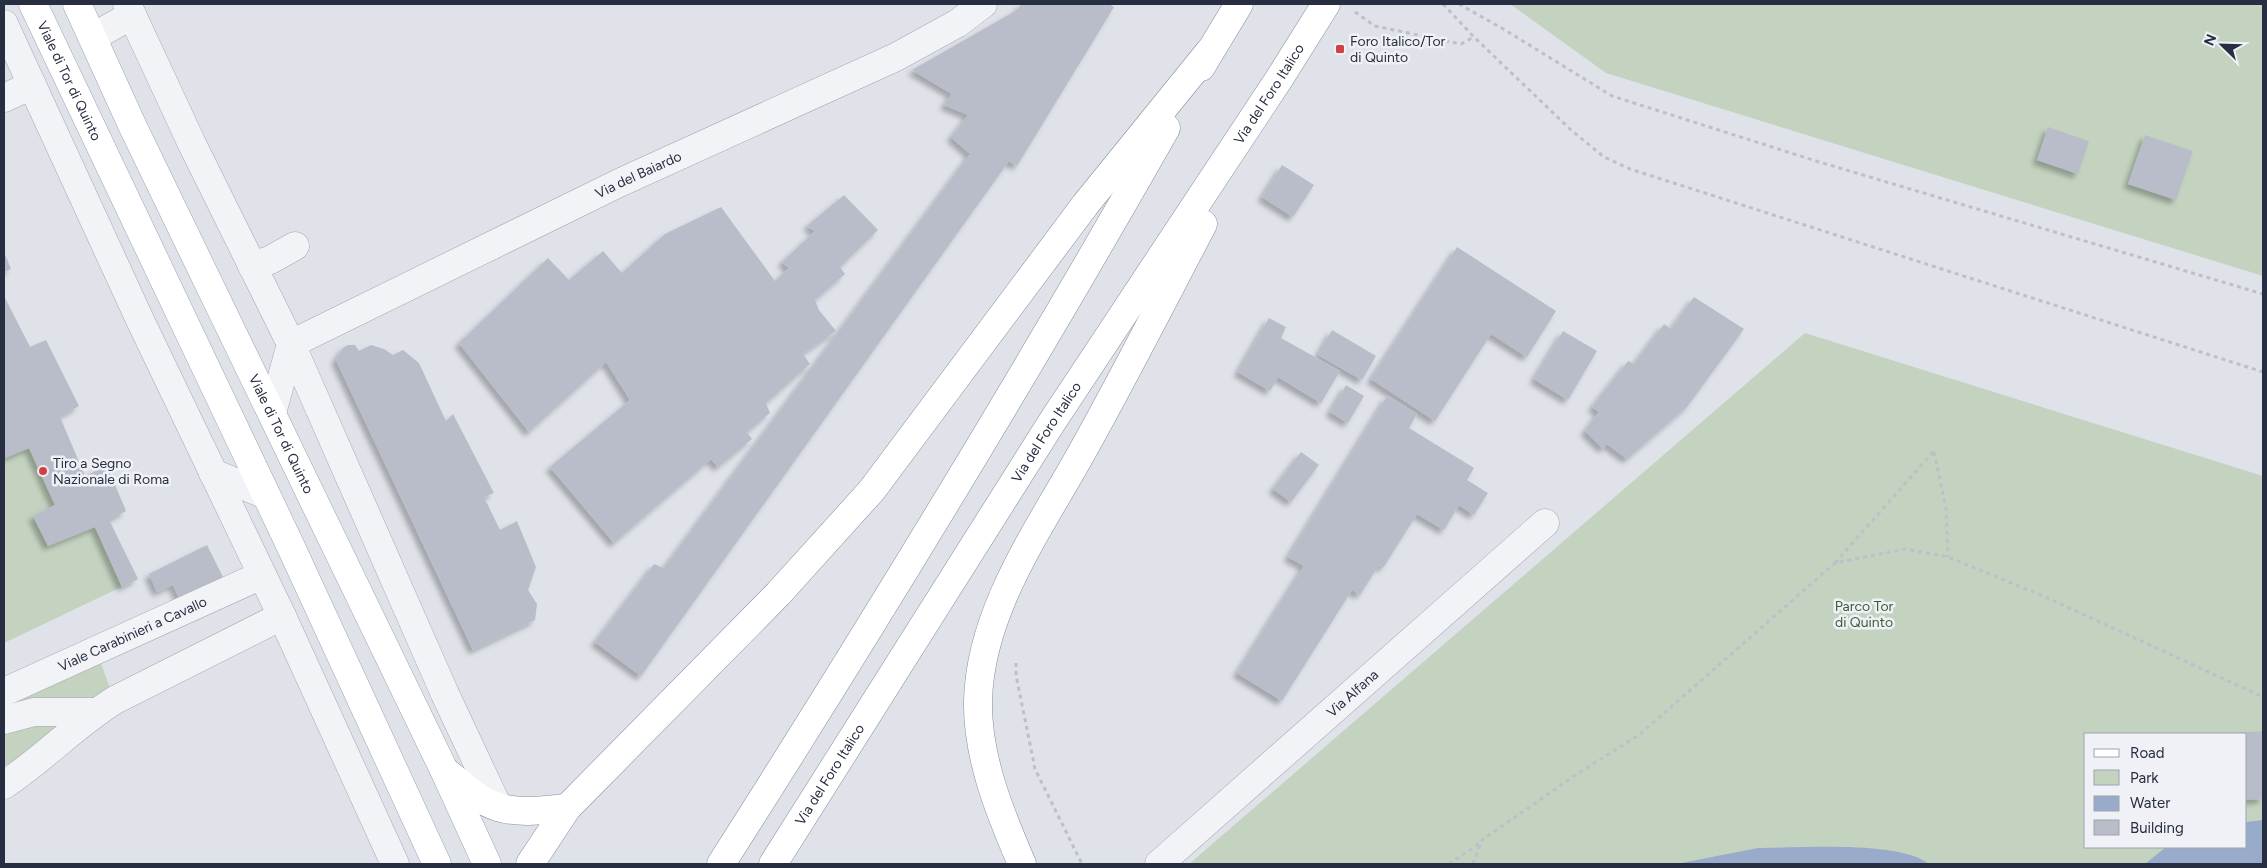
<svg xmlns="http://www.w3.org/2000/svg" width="2267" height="868" font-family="Figtree,sans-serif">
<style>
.green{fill:#c3d3c0;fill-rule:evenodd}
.water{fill:#99abca}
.building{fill:#b9bdc9;filter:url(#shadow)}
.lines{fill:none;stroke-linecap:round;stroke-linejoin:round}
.minor-casing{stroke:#a4a8b3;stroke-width:29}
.major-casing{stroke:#9ea5b5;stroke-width:29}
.highway-casing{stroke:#868da0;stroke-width:29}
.path{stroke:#bdc0c8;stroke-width:3;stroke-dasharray:4 4;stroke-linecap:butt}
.minor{stroke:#f2f3f7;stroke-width:28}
.major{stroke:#fff;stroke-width:28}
.highway{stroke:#fff;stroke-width:28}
.poi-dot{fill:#d24045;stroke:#eff1f6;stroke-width:2}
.labels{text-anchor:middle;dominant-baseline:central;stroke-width:5;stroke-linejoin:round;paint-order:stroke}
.poi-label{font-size:14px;fill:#272e41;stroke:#eff1f6;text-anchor:start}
.street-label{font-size:14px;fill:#272e41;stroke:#eff1f6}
.park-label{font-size:14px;fill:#375d34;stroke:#eff1f6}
</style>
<defs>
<filter id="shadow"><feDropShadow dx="-4.5" dy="4.5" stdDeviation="2.5" flood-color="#0004"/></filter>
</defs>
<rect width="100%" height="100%" fill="#dfe2e9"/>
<path class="green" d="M1510,4H2263V276L1606,73Z
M4,296L30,347L85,476L107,466L126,511L109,520L138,579L4,643Z
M1805,333L2263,476V864H1189ZM2086,734H2246V847H2086Z
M101,663L119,714L4,766V708Z"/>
<path class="water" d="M2263,820V864H2145L2166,847H2246V822Z
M1758,848C1798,848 1899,840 1929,864H1676Z"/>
<path class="building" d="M1021,4H1109L1114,7L1017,166L1009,161L641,676L595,642L654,564L664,568L970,154L951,137L968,115L944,105L952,94L912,70L1017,10Z
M2048,127L2089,141L2078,174L2037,160Z
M2145,135L2193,151L2176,200L2128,184Z
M1282,165L1314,185L1293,217L1262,197Z
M844,195L878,230L840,267L845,274L815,300L819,310L836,331L803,354L810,364L766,403L770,413L747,432L752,439L718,467L711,459L614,543L550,467L630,400L606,362L529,432L459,343L548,258L569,280L603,251L622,273L665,234L721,207L775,281L789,268L782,262L815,231L807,226Z
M1457,247L1556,311L1527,357L1491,334L1435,421L1371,379Z
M4,252L11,269L4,272Z
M4,296L30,347L46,340L79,406L60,417L85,476L107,466L126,511L109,520L138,579L122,587L95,527L48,546L33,516L55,505L29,448L5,458L4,454Z
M1694,297L1744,329L1687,407L1627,459L1607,444L1603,449L1585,431L1599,412L1592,407L1628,361L1634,364L1664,324L1671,329Z
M1269,318L1286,327L1281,338L1340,371L1321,403L1278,377L1270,391L1238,372Z
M1332,330L1376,356L1362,380L1318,355Z
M1563,331L1597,351L1568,400L1534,379Z
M348,345H355L359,351L371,345L384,349L393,355L403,350L419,363L446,421L453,414L494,493L484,497L500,530L517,521L536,567L528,590L537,604L535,620L473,650L336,360L343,348Z
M1346,385L1364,396L1348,423L1330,412Z
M1387,396L1417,414L1409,428L1474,468L1467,480L1488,493L1474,515L1459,505L1444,530L1417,514L1383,568L1379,565L1360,595L1352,590L1282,701L1237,673L1304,566L1288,557Z
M1301,452L1319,465L1291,502L1273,489Z
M207,545L223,577L179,598L173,585L157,592L149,574Z
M2263,731V799L2246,800V734H2234V733Z"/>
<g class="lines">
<defs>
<g id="minor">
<path d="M127,4L192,144L291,344L445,694L498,807"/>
<path d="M4,24L140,320L282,616L395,864"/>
<path d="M93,37L132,15"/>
<path d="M4,98L32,85"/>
<path d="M252,266L270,260L295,246"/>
<path id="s1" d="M272,413L291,344L619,183L896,57L958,23L983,4"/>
<path d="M213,473L266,495"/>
<path id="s2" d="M4,692L262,575"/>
<path d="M4,720L34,712H96"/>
<path d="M4,785C43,759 75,725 115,700L282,616"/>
<path id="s3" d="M1159,864L1545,523"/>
</g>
<g id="major">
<path id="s4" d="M33,4L291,547L437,864"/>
<path id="s5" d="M77,4L133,127L444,770L487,864"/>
</g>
<g id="highway">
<path d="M1201,67L1239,4"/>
<path d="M444,770C460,783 478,801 498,807C520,814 545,810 567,808"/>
<path d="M530,864L567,808L778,594L872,490L1085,205L1209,52"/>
<path d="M721,864C875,622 1024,378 1166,128"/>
<path id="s6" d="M773,864L1052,422L1279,79L1326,4"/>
<path d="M1022,864C1000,813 977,757 978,701C980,610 1040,528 1082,452C1124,377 1163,300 1203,224"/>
</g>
</defs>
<use href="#minor" class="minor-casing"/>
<use href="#major" class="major-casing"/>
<use href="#highway" class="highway-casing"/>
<path class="path" d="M1443,4L1474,37L1571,130L1604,157L1630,169L2263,372
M1459,4L1505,30L1612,96L1816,161L2263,294
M1355,12L1375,26L1461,44L1474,37
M1934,452L1946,508L1948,557
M1835,563L1934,451
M1016,663V675L1035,769L1082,864
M1449,864L1481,842
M1473,864L1482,840L1574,776L1639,735L1835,563L1905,549L1948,557L2041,595L2263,697"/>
<use href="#minor" class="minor"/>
<use href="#major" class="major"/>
<use href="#highway" class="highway"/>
</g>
<g class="poi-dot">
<rect x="1335" y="44" width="10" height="10" rx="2.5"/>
<circle cx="43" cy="471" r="5"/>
</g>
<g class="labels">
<g class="poi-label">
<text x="1350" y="41">Foro Italico/Tor<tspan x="1350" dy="16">di Quinto</tspan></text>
<text x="53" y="463">Tiro a Segno<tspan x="53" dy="16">Nazionale di Roma</tspan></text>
</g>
<g class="street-label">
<text stroke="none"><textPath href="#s4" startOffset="85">Viale di Tor di Quinto</textPath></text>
<text stroke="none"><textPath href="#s6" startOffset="916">Via del Foro Italico</textPath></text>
<text stroke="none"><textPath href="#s1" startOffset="458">Via del Baiardo</textPath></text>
<text stroke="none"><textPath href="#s6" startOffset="511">Via del Foro Italico</textPath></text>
<text stroke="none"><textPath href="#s5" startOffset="476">Viale di Tor di Quinto</textPath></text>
<text stroke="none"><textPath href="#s2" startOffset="141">Viale Carabinieri a Cavallo</textPath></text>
<text stroke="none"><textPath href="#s3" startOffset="258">Via Alfana</textPath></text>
<text stroke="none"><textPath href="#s6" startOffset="106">Via del Foro Italico</textPath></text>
</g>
<g class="park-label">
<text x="1864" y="606">Parco Tor<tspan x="1864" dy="16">di Quinto</tspan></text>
</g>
</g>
<rect width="2267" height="868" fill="none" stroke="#272e41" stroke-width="10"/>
<rect x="2084" y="733" width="162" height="115" fill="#eff1f6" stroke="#9fa3ae"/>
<rect x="2094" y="749" width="25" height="8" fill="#ffffff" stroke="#9fa3ae"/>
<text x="2130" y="758" font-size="15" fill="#272e41">Road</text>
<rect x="2094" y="770" width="25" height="15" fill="#c3d3c0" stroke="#9fa3ae"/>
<text x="2130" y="783" font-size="15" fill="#272e41">Park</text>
<rect x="2094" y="796" width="25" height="15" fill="#99abca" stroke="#9fa3ae"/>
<text x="2130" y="808" font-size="15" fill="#272e41">Water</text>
<rect x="2094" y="820" width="25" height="15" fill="#b9bdc9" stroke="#9fa3ae"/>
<text x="2130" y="833" font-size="15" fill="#272e41">Building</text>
<g transform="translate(2222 45) rotate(293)" stroke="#eff1f6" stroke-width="4" paint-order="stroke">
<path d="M0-4L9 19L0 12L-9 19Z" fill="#272e41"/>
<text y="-8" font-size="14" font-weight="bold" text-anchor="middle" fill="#272e41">N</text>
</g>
</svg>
